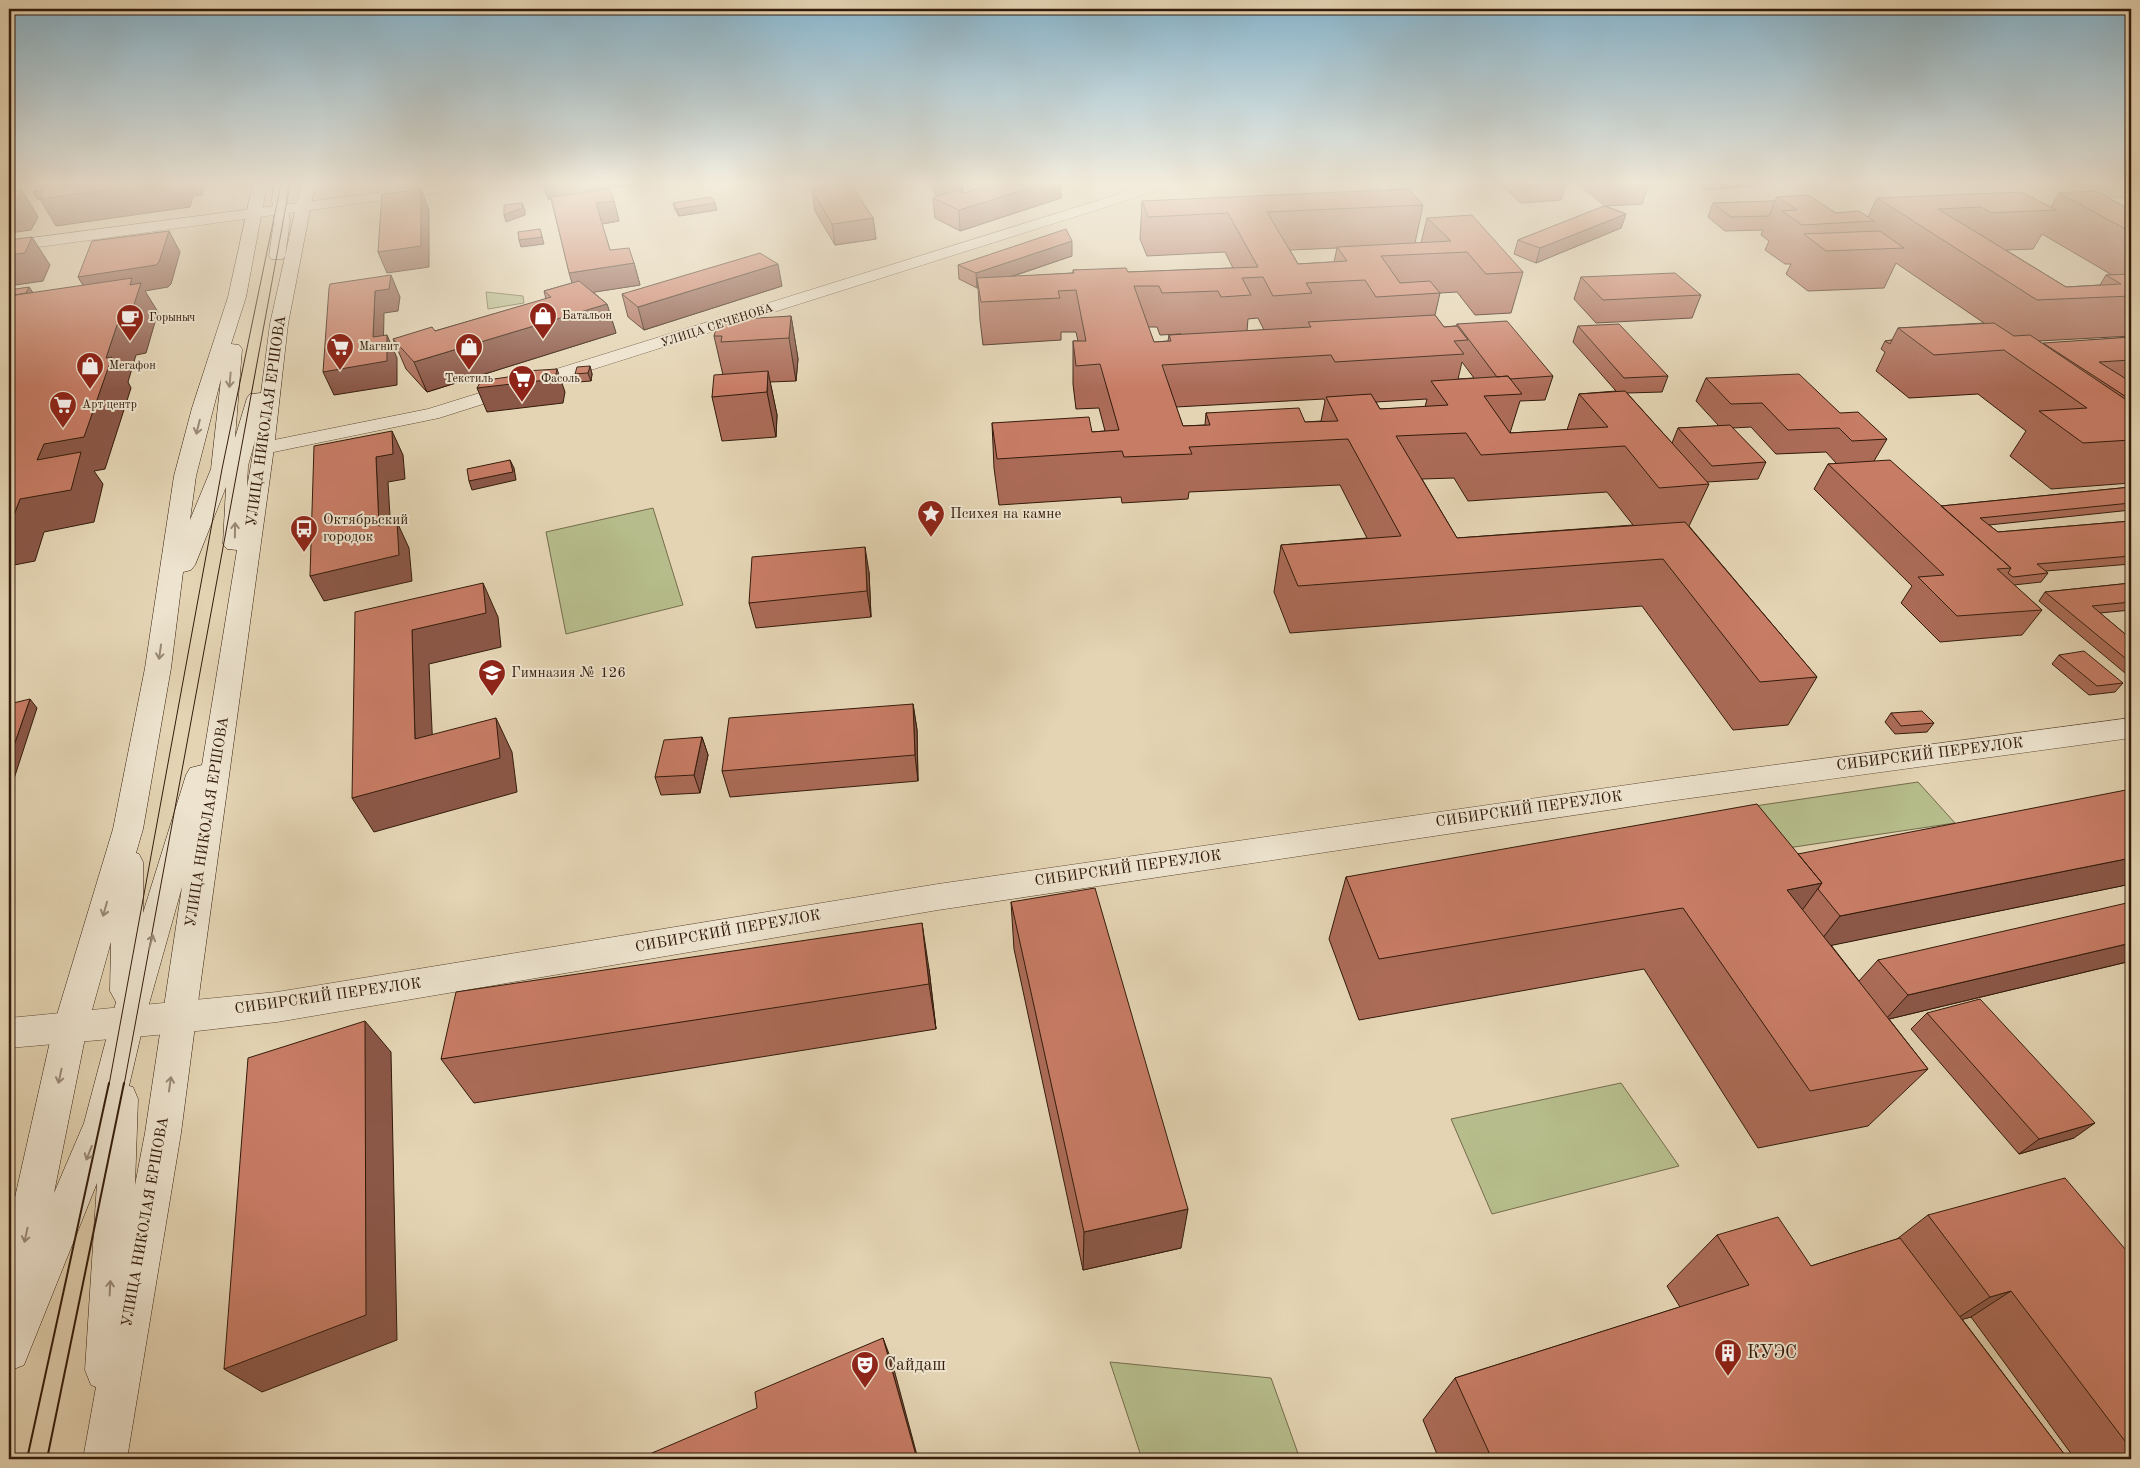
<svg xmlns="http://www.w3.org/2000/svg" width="2140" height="1468" font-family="'Old Standard TT',serif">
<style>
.green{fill:#b6bc8b;stroke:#746c4b}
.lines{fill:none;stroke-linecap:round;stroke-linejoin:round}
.street-casing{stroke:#5f4935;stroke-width:1}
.secondary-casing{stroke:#331b0b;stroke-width:1}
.street{fill:#ede3ce;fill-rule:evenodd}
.secondary{fill:#ede3ce;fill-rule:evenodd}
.tram-far1{stroke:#331b0b;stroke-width:1}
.tram{stroke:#331b0b;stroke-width:2}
.wall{fill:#ab6b57;stroke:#331b0b;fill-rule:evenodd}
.shaded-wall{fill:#8b5747;stroke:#331b0b}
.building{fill:#c77c65;stroke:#331b0b}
.oneway{stroke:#998976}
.labels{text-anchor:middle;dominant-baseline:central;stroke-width:4;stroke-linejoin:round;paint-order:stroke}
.far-poi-label{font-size:12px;fill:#331b0b;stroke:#ede3ce;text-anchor:start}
.far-street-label{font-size:12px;fill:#331b0b;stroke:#ede3ce}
.street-label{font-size:15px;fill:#331b0b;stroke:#ede3ce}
.poi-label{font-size:15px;fill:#331b0b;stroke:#ede3ce;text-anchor:start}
.near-poi-label{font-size:18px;fill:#331b0b;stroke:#ede3ce;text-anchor:start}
</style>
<rect width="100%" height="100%" fill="#e4d4b3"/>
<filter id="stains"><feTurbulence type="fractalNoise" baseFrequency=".004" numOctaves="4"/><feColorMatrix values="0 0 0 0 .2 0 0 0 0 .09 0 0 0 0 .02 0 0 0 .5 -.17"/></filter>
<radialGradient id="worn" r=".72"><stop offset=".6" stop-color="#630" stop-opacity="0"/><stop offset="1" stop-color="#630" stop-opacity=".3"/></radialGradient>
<path class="green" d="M2079,184H2131V198L2094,196Z
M486,292L523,296L524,303L488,309Z
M653,508L683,605L566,634L546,532Z
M1918,782L1955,823L1754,853L1721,811Z
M1621,1083L1679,1166L1492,1214L1451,1119Z
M1110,1362L1271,1378L1300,1459H1142Z"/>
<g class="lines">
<defs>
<path id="street" d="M443,184H479L477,187L472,188L9,251V241Z
M1151,184H1171L1169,187L439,418L264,454L257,452L254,448L257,444L264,442L428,409Z
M2131,718V738L1669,801L938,910L277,1022L179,1033L9,1048V1018L277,992L938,884L1669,779Z"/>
<path id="secondary" d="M253,184H267L246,297L231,344L239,345L242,349L235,438L247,398L250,394L261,393L270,324L301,184H315L288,324L274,448L201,980L181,1133L127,1459H83L96,1387L91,1385L85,1370L97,1183L24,1365L9,1371V1224L53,1028L113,829L145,668L174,476L192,408L228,297ZM221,379L211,469L190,520L196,476ZM255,441L254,448L247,487L248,466ZM226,487L223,544L227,549L237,550L202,765L190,768L186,775L143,913V862L139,854L136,853L143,829L171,668L183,572L191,570L195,565ZM182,887L145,1133L135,1185L138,1099L133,1087L129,1086L144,1022ZM111,942L110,991L116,1002L84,1123L54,1193L87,1028Z
M274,184H288L286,199L290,221L285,256L283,259H271L269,256L274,221L272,199Z"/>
</defs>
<use href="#street" class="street-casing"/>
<use href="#secondary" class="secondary-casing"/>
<use href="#street" class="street"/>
<use href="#secondary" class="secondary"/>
<path class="tram-far1" d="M109,1085L222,469L281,184
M124,1085L290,184"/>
<path class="tram" d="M27,1459L109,1083
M47,1459L124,1083"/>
</g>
<path class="wall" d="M543,184H639L585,191V193L614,201L619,221L602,224L610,250L634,263L640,285L593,292L607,304L616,333L427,392L406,369L393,339L435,331L546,299L544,291L572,283L551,199H548Z
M814,184H849L850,185L873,218L876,239L835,245L815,211L812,190H817Z
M927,184H962L963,191L960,192L963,193L1061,198L960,231L935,218L933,198L946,194L936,195Z
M1500,184H1566L1561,200L1521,203Z
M1578,184H1649L1642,204L1606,206L1626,214L1621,228L1536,263L1514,254L1518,240L1605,206Z
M1694,184H1755L1754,186L1704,190Z
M2059,193L2131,210V336L2039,341L2043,344L2131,337V483L2051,489L2010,456L2026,431L1978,394L1909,398L1876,371L1885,352L1881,349L1885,341L1892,340L1898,328L1984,323L1896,263L1884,288L1808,291L1786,274L1791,264H1785L1765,250L1769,241L1761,235L1763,230L1725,231L1708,217L1713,203L1775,201L1777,197L1836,213L1868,217L1877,198L2051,207ZM2042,234L2112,275H2106L2100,285L2066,287L2006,250L2033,249Z
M1142,201L1423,205L1415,243H1421L1427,218L1523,272L1511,313L1475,315L1457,292L1440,293L1435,315L1444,327L1456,326L1457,324L1553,376L1545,400L1520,401L1510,433L1567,430L1579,394L1616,391L1573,342L1578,326L1668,376L1662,392L1627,393L1672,443L1678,428L1719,426L1696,401L1706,378L1840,413L1887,439L1874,461L1941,506L2131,487V510L1989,525L1998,532L2131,521V564L2046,571L2048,573L2041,582L2014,585L2042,610L2022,635L1940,642L1901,603L1912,586L1814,489L1828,464H1837L1826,452L1776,454L1751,427L1732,428L1766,462L1758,479L1707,482L1709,484L1689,526L1817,677L1788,725L1733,730L1642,606L1290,633L1274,592L1281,545L1367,538L1340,485L1189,492L1188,499L1122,503L1121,497L999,505L994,468L992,423L1092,432L1105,431L1099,408L1076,409L1073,384V341H1078L1076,332H1061V340L983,345L980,320L978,288H977L959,279L958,265L1072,256L1011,277L1073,273V270L1128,272L1233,268L1225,252L1147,256L1140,239ZM1337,248L1334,262L1298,264L1290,250ZM1258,318L1264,330L1247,331L1248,319ZM1148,327H1157L1160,335L1181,334L1169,335L1168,341L1154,342ZM1462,362L1474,378L1458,379ZM1324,399L1325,401L1321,421L1305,422L1206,413L1205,425L1183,426L1176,407ZM1427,399L1425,407L1380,409L1376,402ZM1454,478L1468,501L1607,492L1633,525L1457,538L1422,479Z
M673,203L717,210L679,216L675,210Z
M1581,277L1701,295L1692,318L1596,323L1574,299Z
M782,286L644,330L628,317L622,294Z
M791,316L798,359L796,381L770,382L777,415L776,437L722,441L712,397L723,375L714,336L723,325Z
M590,366L592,374L591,381L578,382L575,374Z
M869,572L871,617L756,628L749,603Z
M2131,583V610L2100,613L2131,639V678L2039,601L2045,592Z
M2059,655L2123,683L2115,692L2089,695L2052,664Z
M913,704L917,730L918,781L730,797L722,771Z
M1891,713L1934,723L1927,732L1895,734L1885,722Z
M702,737L708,755L700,793L661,795L655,777Z
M1798,854L2131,884L1831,945L1859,981L1878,960L2131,961L1889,1019L1928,1069L1868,1126L1758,1148L1644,969L1359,1020L1329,939L1346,877Z
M1011,902L1181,1248L1083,1270L1014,949Z
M929,969L936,1029L474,1103L441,1059Z
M1927,1013L2074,1138L2019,1154L1911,1029Z
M1928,1215L2131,1256V1459H2075L1971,1317L1962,1319L2068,1459H1439L1423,1420L1455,1378L1680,1307L1667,1286L1717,1235L1811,1266L1897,1239Z"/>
<path class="shaded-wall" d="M153,184H205L202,195L193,196L190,207L56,226L40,199H37L33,192L54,190Z
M543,184H639L585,191V194L548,199Z
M819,184H849L851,194L821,198Z
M935,184H962L963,191L936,195Z
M1043,184H1061V198L960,231L959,210Z
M421,189L429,210V267L387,273L378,252Z
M22,190L38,217L31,230L9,233V204Z
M614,201L619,221L602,224L596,203Z
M522,203L525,210V215L506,222L504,215Z
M715,203L717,210L679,216L677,209Z
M1626,214L1621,228L1536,263L1540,248Z
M873,218L876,239L835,245L832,224Z
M540,229L544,244L521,247L519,240Z
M169,231L180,252L171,284L168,287L145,291L158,312L146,353L136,355L128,382L131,388L105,469L94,471L103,484L94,522L44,532L35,561L9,566V528L20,499L44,444L106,358L117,325L91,299L78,277Z
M32,237L50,265L43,281L9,286V255Z
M1072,241V256L979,287L977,278L978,288H977L976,273Z
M634,263L640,285L576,295L569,273Z
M778,264L782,286L644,330L638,307Z
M391,275L400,297L398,311L384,313L383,360L373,337L375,291Z
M29,287L34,294L9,305Z
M607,304L616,333L427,392L414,362Z
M791,316L798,359L796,381L789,338Z
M387,335L397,358V385L334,395L323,372Z
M590,366L592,374L591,381L588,373Z
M557,369L565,392L563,403L487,412L477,388Z
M768,371L777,415L776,437L767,392Z
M392,431L403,455L405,479L388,482L392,551L379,526L376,457Z
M510,460L514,468L516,480L472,490L469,481Z
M397,522L409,548L412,581L324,601L310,576Z
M865,547L869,572L871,617L867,591Z
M483,583L498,617L501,647L429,664L434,773L415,739L412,630Z
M30,699L37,708L9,794V760Z
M913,704L917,730L918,781L915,755Z
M496,718L512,752L517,792L374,832L352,798Z
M702,737L708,755L700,793L694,775Z
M2131,858V884L1814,949L1840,916Z
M1822,883L1776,946L1787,890Z
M922,923L929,969L936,1029L929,984Z
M2131,943V961L1885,1020L1908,995Z
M365,1021L391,1052L397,1340L262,1392L224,1369Z
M2095,1123L2074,1138L2019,1154L2039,1139Z
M1188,1209L1181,1248L1083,1270L1084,1232Z
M2011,1291L1971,1317L1950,1323L1990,1297Z
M883,1338L892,1362L918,1459H917Z"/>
<path class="building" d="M40,184H48L43,191L33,192Z
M48,184H153L39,199Z
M993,184H1043L959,210L933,198L957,190L963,193Z
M851,185L873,218L832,224L812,190Z
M421,189V246L378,252L382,194Z
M610,189L614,201L596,203L610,250L629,248L634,263L569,273L551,197Z
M1409,189L1423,205L1267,212L1298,264L1347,261L1337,247L1451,241L1427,218L1472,215L1523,272L1486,274L1467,252L1381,256L1400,283L1430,281L1440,293L1376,297L1365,280L1306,283L1312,293L1273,296L1263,277L1242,278L1251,295L1221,297L1218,291L1162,293L1159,286H1134L1154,342L1171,341L1169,335L1311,327L1308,322L1435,315L1444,327L1457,326L1468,340L1454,341L1464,354L1335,362L1331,355L1162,365L1183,426L1210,425L1206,413L1299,408L1305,422L1338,421L1326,397L1371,394L1380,409L1448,405L1431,381L1508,376L1522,394L1484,396L1510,433L1608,427L1579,394L1625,391L1709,484L1659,488L1625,446L1481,455L1466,433L1396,436L1457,538L1685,522L1817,677L1760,682L1663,559L1298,586L1281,545L1401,536L1348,439L1189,447L1192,454L1124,457L1122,451L997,459L992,423L1089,417L1092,432L1119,430L1100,364L1076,366L1073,341H1086L1076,290L1058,291L1060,298L981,302L977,278L1074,273L1073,270L1126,268L1128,272L1258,267L1228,213L1148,217L1142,201Z
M22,190L14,203L9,204V192Z
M2096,191L2131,210V232L2059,193Z
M2022,192L2056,210L1991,213L1981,207L1938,209L2066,287L2121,284L2106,275L2131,274V296L2037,300L1877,198Z
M1808,195L1836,213L1859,211L1874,221L1802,225L1782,211L1797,210L1777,197Z
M711,197L715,203L677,209L673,203Z
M1775,201L1769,216L1731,217L1713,203Z
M522,203V208L504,215V205Z
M1604,206L1626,214L1540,248L1518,240Z
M540,229L542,237L519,240L518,232Z
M1066,229L1072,241L976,273L958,265Z
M169,231L159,262L156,265L78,277L92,241Z
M1880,231L1904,248L1826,251L1804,234Z
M32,237L25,253L9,255V240Z
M760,253L778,264L638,307L622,294Z
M1675,273L1701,295L1603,300L1581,277Z
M391,275L389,289L375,291L373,337L387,335V361L323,372L329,288L330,284Z
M132,278L130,285L141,283L128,323L117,325L106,358L112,357L84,437L44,444L37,460L81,452L71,490L20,499L9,528V296Z
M579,281L607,304L414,362L393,339L432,327L435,331L551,297L544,291Z
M29,287L26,293L9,296V290Z
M791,316L789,338L721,342L722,336H714L717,326L723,325L724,320Z
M1507,321L1553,376L1510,379L1508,376L1497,377L1457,324Z
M1994,323L2014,336L2030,335L2131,403V440L2083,443L2039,411L2087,408L2004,350L1934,355L1898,328Z
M1619,324L1668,376L1624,378L1578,326Z
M2131,337V360L2099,362L2131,382V400L2043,343Z
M1892,340L1890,344L1885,341Z
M590,366L588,373L575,374L577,367Z
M557,369L555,379L477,388L481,381L521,375L526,371Z
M768,371L767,392L712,397L714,375Z
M1799,374L1840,413L1858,412L1887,439L1852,441L1839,428L1788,430L1762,403L1731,404L1706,378Z
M1730,425L1766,462L1712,466L1678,428Z
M392,431L393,454L376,457L379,526L397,522L399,555L310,576L314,446Z
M510,460L513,472L469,481L467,469Z
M1890,460L2011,568L1997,569L2042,610L1957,616L1918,577L1944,575L1828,464Z
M2131,487V503L1980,518L1998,532L2131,521V556L2037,564L2048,573L2013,577L2008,573L2011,568L1941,506Z
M865,547L867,591L749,603L752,557Z
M483,583L486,613L412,630L415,739L496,718L500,758L352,798L355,612Z
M2131,583V602L2092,606L2131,639V663L2045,592Z
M2084,651L2123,683L2097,686L2059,655Z
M30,699L9,760V704Z
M913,704L915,755L722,771L729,718Z
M1922,711L1934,723L1901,726L1891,713Z
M702,737L694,775L655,777L664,740Z
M2131,789V858L1840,916L1818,889L1822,883L1798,854Z
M1757,804L1822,883L1787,890L1928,1069L1810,1091L1683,908L1379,959L1346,877Z
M1095,888L1188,1209L1084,1232L1011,902Z
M2131,902V943L1908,995L1878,960Z
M922,923L929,984L441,1059L456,992Z
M1980,999L2095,1123L2039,1139L1927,1013Z
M365,1021L366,1315L224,1369L248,1058Z
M2065,1178L2131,1256V1449L2011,1291L1990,1297L1928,1215Z
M1778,1217L1811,1266L1900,1238L2068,1459H1492L1455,1378L1749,1285L1717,1235Z
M883,1338L917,1459H638L757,1408L755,1392Z"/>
<defs><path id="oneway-shaft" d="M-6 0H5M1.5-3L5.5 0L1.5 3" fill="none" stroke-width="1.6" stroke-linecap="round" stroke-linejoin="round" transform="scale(1.25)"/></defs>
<g class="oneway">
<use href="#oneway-shaft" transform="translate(230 380) rotate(95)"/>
<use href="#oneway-shaft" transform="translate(198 427) rotate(104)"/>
<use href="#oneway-shaft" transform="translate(235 530) rotate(-89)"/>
<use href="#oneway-shaft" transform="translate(160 652) rotate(98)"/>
<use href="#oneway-shaft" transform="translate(105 909) rotate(106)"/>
<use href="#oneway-shaft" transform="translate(151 942) rotate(-74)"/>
<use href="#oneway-shaft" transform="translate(60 1076) rotate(102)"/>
<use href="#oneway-shaft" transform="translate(170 1084) rotate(-82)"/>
<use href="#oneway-shaft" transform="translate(89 1153) rotate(112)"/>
<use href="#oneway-shaft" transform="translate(26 1235) rotate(102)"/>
<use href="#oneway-shaft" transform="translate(110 1288) rotate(-87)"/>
</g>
<linearGradient id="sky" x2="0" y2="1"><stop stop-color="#87b6cf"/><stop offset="0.47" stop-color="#f3ecdd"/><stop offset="1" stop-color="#f3ecdd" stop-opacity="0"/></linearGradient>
<rect width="2140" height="389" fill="url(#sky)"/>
<defs>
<symbol id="shop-pin" viewBox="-11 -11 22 30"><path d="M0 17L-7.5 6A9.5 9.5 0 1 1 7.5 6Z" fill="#8f2418" stroke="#ede3ce"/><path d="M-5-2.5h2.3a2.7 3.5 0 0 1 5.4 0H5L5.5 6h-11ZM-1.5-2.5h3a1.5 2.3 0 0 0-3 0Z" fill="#fff"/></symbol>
<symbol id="cafe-pin" viewBox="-11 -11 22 30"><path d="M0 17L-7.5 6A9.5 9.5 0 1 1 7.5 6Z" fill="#8f2418" stroke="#ede3ce"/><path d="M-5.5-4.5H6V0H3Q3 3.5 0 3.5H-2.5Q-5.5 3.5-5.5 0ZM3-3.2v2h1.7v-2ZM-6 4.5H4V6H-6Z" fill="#fff"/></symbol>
<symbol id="supermarket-pin" viewBox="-11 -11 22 30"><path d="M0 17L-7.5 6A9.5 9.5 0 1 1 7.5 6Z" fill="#8f2418" stroke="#ede3ce"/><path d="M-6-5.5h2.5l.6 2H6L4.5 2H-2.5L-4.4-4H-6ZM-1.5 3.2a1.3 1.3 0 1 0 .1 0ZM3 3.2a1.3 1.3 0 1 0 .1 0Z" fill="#fff"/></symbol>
<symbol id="sight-pin" viewBox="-11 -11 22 30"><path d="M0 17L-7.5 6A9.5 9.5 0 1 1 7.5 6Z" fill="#8f2418" stroke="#ede3ce"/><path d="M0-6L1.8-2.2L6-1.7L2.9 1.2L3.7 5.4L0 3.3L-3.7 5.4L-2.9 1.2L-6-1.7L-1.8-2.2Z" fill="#fff"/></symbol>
<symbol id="bus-pin" viewBox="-11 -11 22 30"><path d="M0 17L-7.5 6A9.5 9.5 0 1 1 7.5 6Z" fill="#8f2418" stroke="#ede3ce"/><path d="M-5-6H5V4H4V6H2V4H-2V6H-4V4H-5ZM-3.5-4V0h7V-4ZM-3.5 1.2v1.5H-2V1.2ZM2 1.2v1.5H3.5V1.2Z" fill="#fff"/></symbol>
<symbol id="school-pin" viewBox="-11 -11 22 30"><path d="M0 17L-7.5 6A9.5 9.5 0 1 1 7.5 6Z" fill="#8f2418" stroke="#ede3ce"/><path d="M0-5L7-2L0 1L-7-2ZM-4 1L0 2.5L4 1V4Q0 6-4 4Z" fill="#fff"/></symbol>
<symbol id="building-pin" viewBox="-11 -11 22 30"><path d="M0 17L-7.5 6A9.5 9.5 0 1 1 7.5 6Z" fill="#8f2418" stroke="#ede3ce"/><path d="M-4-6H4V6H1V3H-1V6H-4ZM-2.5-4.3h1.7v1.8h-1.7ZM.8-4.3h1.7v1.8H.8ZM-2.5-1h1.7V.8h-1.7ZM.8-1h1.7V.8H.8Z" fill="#fff"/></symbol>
<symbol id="theatre-pin" viewBox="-11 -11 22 30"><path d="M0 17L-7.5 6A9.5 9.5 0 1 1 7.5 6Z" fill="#8f2418" stroke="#ede3ce"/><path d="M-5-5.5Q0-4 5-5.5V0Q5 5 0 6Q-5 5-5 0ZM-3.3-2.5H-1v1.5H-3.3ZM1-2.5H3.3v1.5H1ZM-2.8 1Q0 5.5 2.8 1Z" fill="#fff"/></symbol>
</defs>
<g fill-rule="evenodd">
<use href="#shop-pin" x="527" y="300" width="32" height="43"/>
<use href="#cafe-pin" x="114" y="302" width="32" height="43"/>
<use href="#supermarket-pin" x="324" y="331" width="32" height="43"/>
<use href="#shop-pin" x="453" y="331" width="32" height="43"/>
<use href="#shop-pin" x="74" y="350" width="32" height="43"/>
<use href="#supermarket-pin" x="506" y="363" width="32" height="43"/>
<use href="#supermarket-pin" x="47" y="389" width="32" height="43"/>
<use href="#sight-pin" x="915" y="498" width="32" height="43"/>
<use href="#bus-pin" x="288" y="513" width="32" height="43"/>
<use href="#school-pin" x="476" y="657" width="32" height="43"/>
<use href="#building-pin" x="1712" y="1337" width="32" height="43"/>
<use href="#theatre-pin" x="849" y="1349" width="32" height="43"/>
</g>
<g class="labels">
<g class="far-poi-label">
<text x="562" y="316">Батальон</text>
<text x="149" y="318">Горыныч</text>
<text x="359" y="347">Магнит</text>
<text x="109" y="366">Мегафон</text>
<text x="469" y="379" text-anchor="middle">Текстиль</text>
<text x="541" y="379">Фасоль</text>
<text x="82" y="405">Арт центр</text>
</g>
<g class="far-street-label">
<text transform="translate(717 326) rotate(-18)">УЛИЦА СЕЧЕНОВА</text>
</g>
<g class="street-label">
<text transform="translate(267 421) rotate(-82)">УЛИЦА НИКОЛАЯ ЕРШОВА</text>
<text transform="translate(1930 755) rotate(-7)">СИБИРСКИЙ ПЕРЕУЛОК</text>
<text transform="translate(1529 810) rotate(-8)">СИБИРСКИЙ ПЕРЕУЛОК</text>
<text transform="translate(208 822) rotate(-81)">УЛИЦА НИКОЛАЯ ЕРШОВА</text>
<text transform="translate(1128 869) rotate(-8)">СИБИРСКИЙ ПЕРЕУЛОК</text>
<text transform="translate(728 932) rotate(-10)">СИБИРСКИЙ ПЕРЕУЛОК</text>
<text transform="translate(328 997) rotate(-8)">СИБИРСКИЙ ПЕРЕУЛОК</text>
<text transform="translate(146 1222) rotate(-80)">УЛИЦА НИКОЛАЯ ЕРШОВА</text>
</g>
<g class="poi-label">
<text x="950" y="514">Психея на камне</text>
<text x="323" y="520">Октябрьский<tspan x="323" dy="17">городок</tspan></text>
<text x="511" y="673">Гимназия № 126</text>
</g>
<g class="near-poi-label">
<text x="1747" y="1353">КУЭС</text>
<text x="884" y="1365">Сайдаш</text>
</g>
</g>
<rect width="2140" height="1468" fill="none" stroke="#e4d4b3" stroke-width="30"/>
<rect x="10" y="10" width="2120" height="1448" fill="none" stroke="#331b0b" stroke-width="2.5"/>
<rect x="15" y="15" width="2110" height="1438" fill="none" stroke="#331b0b"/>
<rect width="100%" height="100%" filter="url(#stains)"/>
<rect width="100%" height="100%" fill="url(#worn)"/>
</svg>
